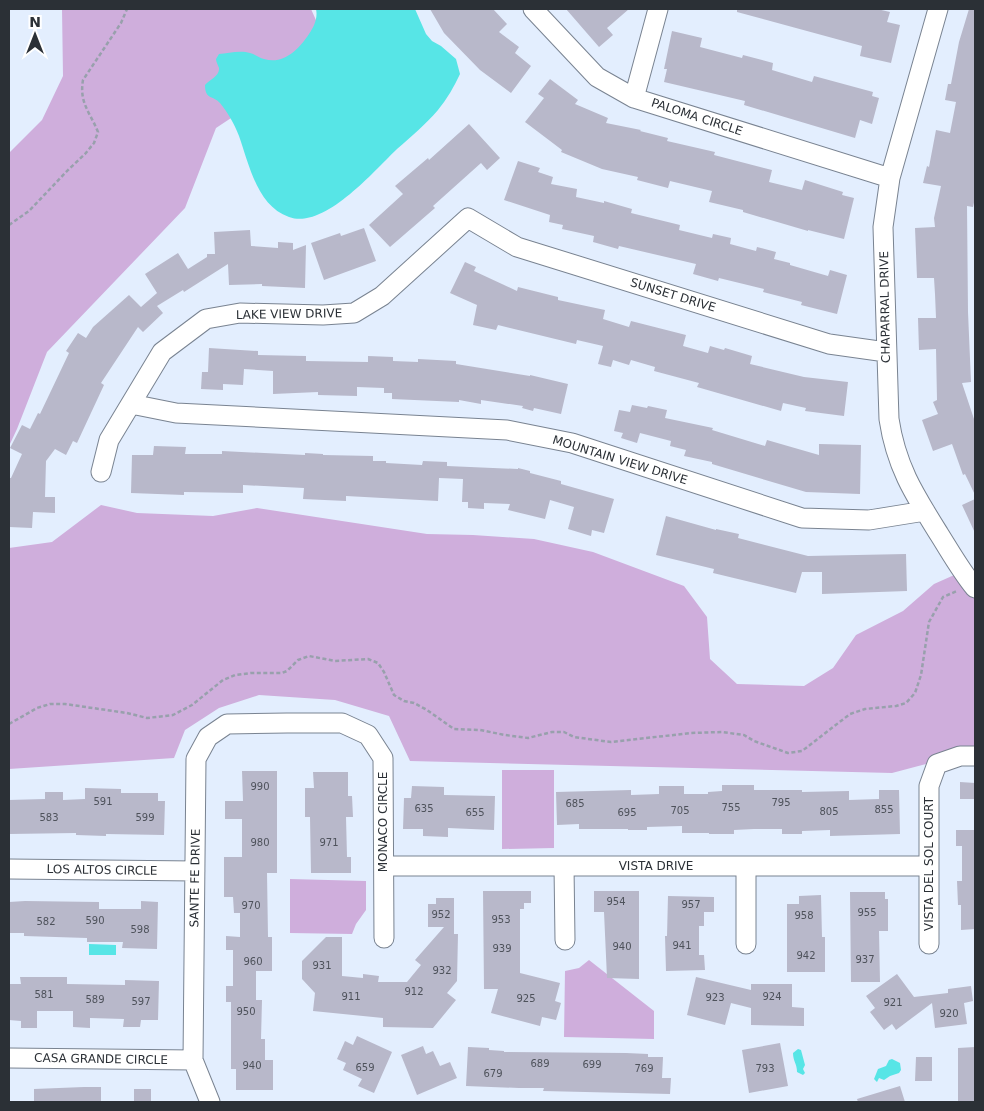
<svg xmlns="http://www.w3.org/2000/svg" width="984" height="1111" font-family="'DejaVu Sans',sans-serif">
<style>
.green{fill:#cfaedc}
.water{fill:#57e5e6}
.building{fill:#b8b8ca}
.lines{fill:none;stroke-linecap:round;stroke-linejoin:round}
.minor-casing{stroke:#798391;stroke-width:21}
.path{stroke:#98a0ac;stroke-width:2.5;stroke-dasharray:4 2.5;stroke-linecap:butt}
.minor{stroke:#fff;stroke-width:19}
.labels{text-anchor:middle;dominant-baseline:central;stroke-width:4;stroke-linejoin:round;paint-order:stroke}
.number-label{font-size:10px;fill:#4e525b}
.street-label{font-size:12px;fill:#2b3036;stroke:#fff}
</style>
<rect width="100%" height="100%" fill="#e3eefe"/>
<path class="green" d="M62,9H311L323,36L278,87L216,128L185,208L47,352L17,429L9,446V153L42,120L63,76Z
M101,505L137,513L213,516L257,508L427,534L473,535L534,539L593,552L684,586L707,617L710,659L737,684L804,686L833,668L856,635L903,611L934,584L961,572L975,569V751L892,773L410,761L389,716L335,700L259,695L219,708L185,730L174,758L9,769V548L52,542Z
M502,770H554V848L502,849Z
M290,879L366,881V910L356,924L352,934L290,933Z
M589,960L654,1011V1039L564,1037L565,971L579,968Z"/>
<path class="water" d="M316,9H415L426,34L432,41L441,46L456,59L460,74C454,87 447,99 438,110C426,124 411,137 397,149C374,171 324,230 289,217C257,206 249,164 239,136C234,123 228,113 220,103C213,95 205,100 205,85C209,80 220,76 219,68C218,65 216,62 216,59L219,54C228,53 241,50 250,53C255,54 259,58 264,59C284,65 299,49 309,34C314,27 318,18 316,9Z
M89,944L116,945V955H89Z
M798,1049L801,1050L805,1065L803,1069L805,1073L803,1075L797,1072C797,1064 793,1061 793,1053Z
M892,1059L900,1063L901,1070L899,1073L890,1076L884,1080L879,1078L877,1082L874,1079L878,1069L886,1066L889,1060Z"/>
<path class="building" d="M430,9H493L507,24L499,32L519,47L515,53L531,66L511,93L480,70L444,33Z
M566,9H629L607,28L613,35L599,47Z
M737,9H877L890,12L887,22L900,25L891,63L860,56L862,46L737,12Z
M969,9H975V198L973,207L967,206L968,312L971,382L962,383L975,422V495L965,474L963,475L952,444L933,451L922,420L938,414L933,402L937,400L936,349L919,350L918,318H936L935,294L934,278H917L915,228L935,227L934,218L941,186L923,183L927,166L929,167L936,130L950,133L956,102L945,100L948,84H951L959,42Z
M672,31L702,38L700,47L742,58L743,55L773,63L772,70L812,82L814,76L873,92L872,96L879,98L872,124L860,120L855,138L744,105L745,101L664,82L667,69H664Z
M550,79L578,100L575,104L608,118L606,123L641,130L640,131L668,138L667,141L715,152L714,155L772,170L769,182L802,190L805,180L843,192L842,195L854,198L844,239L808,230V231L743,212V210L709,202L712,191L670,181L668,188L637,180L638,177L602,169L561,152L562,150L525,122L544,98L538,94Z
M469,124L500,158L487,170L481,163L433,206L435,208L390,247L369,225L403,194L395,186L428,158L429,160Z
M518,161L540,168L538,172L553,177L551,184L577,189L576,197L604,203V201L632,209L631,213L680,225L679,230L712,238L713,234L731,238L730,244L756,251L757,247L776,252L774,259L790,263V265L828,276L830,270L847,275L837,314L801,305L802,302L763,292L764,289L719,278L718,281L693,274L696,264L619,246L618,249L593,242L594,236L562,229L563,225L549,222L550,215L504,200Z
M364,228L376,261L324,280L311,243L340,233L341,236Z
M250,230L251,246L278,248V242L293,243V250L306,245L305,288L262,286V284L229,285L228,264L184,292L183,290L157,306L163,313L143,332L138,327L101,383L104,385L77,443L73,441L66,455L55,449L46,461L45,497H55V513L33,512L32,528L9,527V478H11L22,454L10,448L22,425L30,429L38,413L40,414L69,353L66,351L78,333L86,338L93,327L129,295L141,307L157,293L145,274L178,253L188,269L207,257V254H215L214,232Z
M465,262L476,267L474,271L517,291L518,287L558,297V300L605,310L603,319L629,327L631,321L686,335L683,346L708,353L710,346L724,350L725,348L752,356L750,364L804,377L848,382L844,416L805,411L806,408L783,403L781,411L697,387L699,383L654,371L655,367L631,360L629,365L613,360L611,367L598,364L603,346L577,340L576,344L498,325L496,330L473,325L477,305L450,293Z
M209,348L258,351V355L306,356V361L368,362V356L393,357V361L418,362V359L456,361V364L530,376V375L568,384L561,414L534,408L533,411L522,408L523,406L481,400V404L459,400V402L392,399V393H384V388L357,387V396L318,395V392L273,394V371L244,369L243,385L223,384V390L201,389L202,372H208Z
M632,405L647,408L648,406L667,410L665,418L713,428L712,430L765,446L767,440L819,455V444L861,445L860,494L806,492L712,464V462L684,456L686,450L670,446L671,441L640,433L637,443L621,438L623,433L614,431L619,410L630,412Z
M154,446L186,447L185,454H222V451L305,455V453L323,454V455L373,456V461H386V463L422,465L423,461L447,462V466L518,469V468L530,471V473L561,481V484L614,499L604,533L592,530L591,536L568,529L574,507L550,500L545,519L508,510L510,504L484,503V509L468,508V502H462L463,479L439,478L438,501L346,496V501L303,499L304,488L243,485V493L184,492V495L131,493L132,455H153Z
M975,499V533L962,505Z
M666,516L716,530V529L739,534L738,538L808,556L906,554L907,591L822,594V572H802L796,593L713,573L714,569L656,555Z
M242,771H277V873H267L268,937H272V971H256V1000H262L261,1039H265V1060H273V1090H236V1069H231V1002H226V986H233V950H226V936L240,937V913H234L233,897H224V857H242V819H225V801H243Z
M313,772H348V796H352L353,817H346L347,857H351V873H311L310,817H305V788H314Z
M960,782L975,783V799H960Z
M722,785H754V790H802V792L849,791V800L879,799V790H899L900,834L830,836V830L802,831V834H782V829H754L734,830V834H709V833H682V826L647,827V830H628V829H579V824L557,825L556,792L631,790V795L659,794V786H684V794H708V792L722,791Z
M412,786L444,787V795L495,796L494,830L448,828V837L423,836V829H403L404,798H411Z
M85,788L121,789V793H158V801H165L164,835L106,834V836L76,835V833L9,834V800L45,799V792H63V800L85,799Z
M956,830H975V929L961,930V905H958L957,881H962V846H956Z
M483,891H531V903H524V909H520V973L560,983L555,1001L561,1003L556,1020L542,1017L540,1026L491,1013L498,989H484Z
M594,891H639V979L607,978L604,912H594Z
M850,892H885V899H888V931H879L880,982H851Z
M821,895L822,937H825V972H787V904H799V896Z
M668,896L714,897V912H704V926H699V955H704L705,970L666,971L665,936H667Z
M436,898H454V934H458L457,981L447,993L456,1000L433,1028L383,1027V1018L313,1011L315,993L302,979V961L326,937H342V976L363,978V974L379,976L378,982H407L421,965L415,960L444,927H428V904H436Z
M25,901L99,902V909H141V901L158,902L157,949L122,948L123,942H87V938L24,936V933H9V902Z
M897,974L914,997L948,993V989L971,986L973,1001L964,1003L967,1024L935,1028L932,1003L896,1030L892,1024L884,1030L870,1012L875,1008L866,996Z
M20,977H67V984L125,985V980L159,981L158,1020H141L140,1027H123L124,1019L90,1018V1028L73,1027V1011H37V1028H21V1021L9,1020V984H21Z
M696,977L751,990V984H792V1007L804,1008V1026L751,1025V1008L731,1003L725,1025L687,1015Z
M357,1036L392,1052L374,1093L358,1086L362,1079L343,1070L346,1063L337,1059L345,1041L353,1045Z
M780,1043L788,1086L749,1093L742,1050Z
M423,1046L426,1054L433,1051L440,1066L450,1062L457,1078L417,1095L401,1055Z
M468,1047L489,1048V1050L504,1051V1052L626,1053L648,1054V1057H663L662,1078H671L670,1094L543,1091L544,1088H519L466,1086Z
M975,1047V1102H958V1048Z
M916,1057H932V1081H915Z
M900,1086L905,1102H858L857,1099Z
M84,1087H101V1102H34V1089Z
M134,1089H151V1102H134Z"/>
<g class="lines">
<defs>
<path id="minor" d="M533,9L597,77L634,98L890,178
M938,9L890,178L883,227L889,419C896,466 914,494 939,534C951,553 961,571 975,588
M634,98L658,9
M131,404L176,413L507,430L572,443L802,518L869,520L925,511
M101,472L109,440L162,352L206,319L240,313L323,315L354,313L382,296L468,218L517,247L829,344L886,352
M384,866H929
M564,866L565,940
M746,866V944
M9,869L195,871
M929,944V786L937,764L960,756H975
M9,1058L193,1060
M210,1102L193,1060L196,759L208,737L227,724L287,723H342L368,735L383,758L384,938"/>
</defs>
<use href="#minor" class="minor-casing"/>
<path class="path" d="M9,225L29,211L68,170L85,154L94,143L98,132C90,112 79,103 83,80L121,23L127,9
M9,724L37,708L50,704H65L127,713L147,718L173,715L192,705L223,680L235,675L251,673H282L287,671L298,660L309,656L335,661L368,659L378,663L384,672L394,695L404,701L414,703L427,710L454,729L480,730L505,735L528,738L552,732H564L574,737L611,742L691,733L722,732L744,735L754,741L788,753L802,751L850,714L865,709L896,706L906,703L915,693L921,675L929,622L943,597L957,591"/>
<use href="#minor" class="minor"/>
</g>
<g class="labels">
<g class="number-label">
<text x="260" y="786">990</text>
<text x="103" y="801">591</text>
<text x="781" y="802">795</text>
<text x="575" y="803">685</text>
<text x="731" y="807">755</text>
<text x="424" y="808">635</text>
<text x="884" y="809">855</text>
<text x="680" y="810">705</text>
<text x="829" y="811">805</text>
<text x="475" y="812">655</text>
<text x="627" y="812">695</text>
<text x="49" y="817">583</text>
<text x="145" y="817">599</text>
<text x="260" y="842">980</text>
<text x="329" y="842">971</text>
<text x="616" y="901">954</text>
<text x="691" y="904">957</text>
<text x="251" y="905">970</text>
<text x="867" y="912">955</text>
<text x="441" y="914">952</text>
<text x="804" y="915">958</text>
<text x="501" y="919">953</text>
<text x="95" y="920">590</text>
<text x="46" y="921">582</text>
<text x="140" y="929">598</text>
<text x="682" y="945">941</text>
<text x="622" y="946">940</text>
<text x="502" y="948">939</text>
<text x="806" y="955">942</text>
<text x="865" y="959">937</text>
<text x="253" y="961">960</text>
<text x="322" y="965">931</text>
<text x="442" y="970">932</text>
<text x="414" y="991">912</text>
<text x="44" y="994">581</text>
<text x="351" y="996">911</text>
<text x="772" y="996">924</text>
<text x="715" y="997">923</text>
<text x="526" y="998">925</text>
<text x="95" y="999">589</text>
<text x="141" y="1001">597</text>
<text x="893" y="1002">921</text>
<text x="246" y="1011">950</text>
<text x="949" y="1013">920</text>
<text x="540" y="1063">689</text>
<text x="592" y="1064">699</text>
<text x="252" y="1065">940</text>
<text x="365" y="1067">659</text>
<text x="644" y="1068">769</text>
<text x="765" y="1068">793</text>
<text x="493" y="1073">679</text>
</g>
<g class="street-label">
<text transform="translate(697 117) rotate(18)">PALOMA CIRCLE</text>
<text transform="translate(673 295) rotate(17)">SUNSET DRIVE</text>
<text transform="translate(885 307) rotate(-91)">CHAPARRAL DRIVE</text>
<text transform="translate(289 314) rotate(-1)">LAKE VIEW DRIVE</text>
<text transform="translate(620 460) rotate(17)">MOUNTAIN VIEW DRIVE</text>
<text transform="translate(383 822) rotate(-90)">MONACO CIRCLE</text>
<text transform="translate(929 864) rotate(-90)">VISTA DEL SOL COURT</text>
<text x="656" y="866">VISTA DRIVE</text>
<text transform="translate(102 870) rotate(1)">LOS ALTOS CIRCLE</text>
<text transform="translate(195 878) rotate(-89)">SANTE FE DRIVE</text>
<text transform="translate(101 1059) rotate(1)">CASA GRANDE CIRCLE</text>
</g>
</g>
<rect width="984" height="1111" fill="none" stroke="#2b3036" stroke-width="20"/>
<g transform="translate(35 35)" stroke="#ffffff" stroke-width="4" paint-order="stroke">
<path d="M0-4L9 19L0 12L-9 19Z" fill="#2b3036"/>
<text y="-8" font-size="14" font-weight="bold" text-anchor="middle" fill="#2b3036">N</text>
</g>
</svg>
